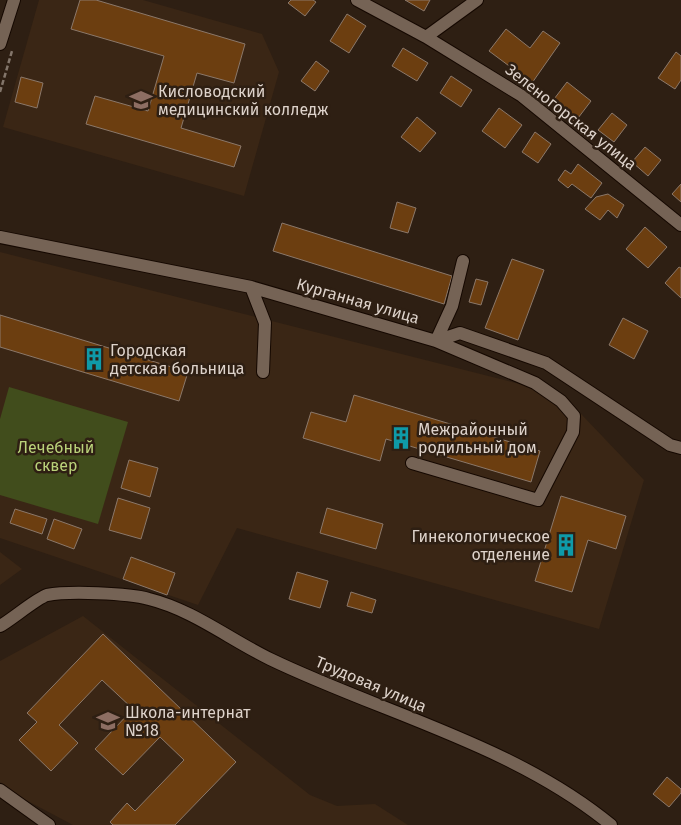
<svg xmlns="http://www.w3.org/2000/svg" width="681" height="825" font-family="'Fira Sans',sans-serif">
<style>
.built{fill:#3a2615}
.green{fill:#414d1c}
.building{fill:#6c3e10;stroke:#8b786a}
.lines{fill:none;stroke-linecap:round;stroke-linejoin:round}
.minor-casing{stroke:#150801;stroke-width:14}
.path{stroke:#83766b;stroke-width:2.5;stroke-dasharray:5 2.5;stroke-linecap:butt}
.minor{stroke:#756355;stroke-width:12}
.labels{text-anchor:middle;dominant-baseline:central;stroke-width:5;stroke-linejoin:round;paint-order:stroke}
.poi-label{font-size:16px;fill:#ded3cb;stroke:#2e1f13;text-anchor:start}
.street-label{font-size:16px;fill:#ded3cb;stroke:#2e1f13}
.park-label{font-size:16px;fill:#bad27a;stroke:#2e1f13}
</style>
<rect width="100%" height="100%" fill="#2e1f13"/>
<path class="built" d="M39,0H143L262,34L279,72L244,196L3,127Z
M0,252L563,395L644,480L599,629L237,528L198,605L0,538Z
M0,552L22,569L0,585Z
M83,616L310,795L337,806L375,804L408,825H73L24,799L0,782V661Z"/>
<path class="green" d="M9,387L128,422L98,524L0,495V419Z"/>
<path class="building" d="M80,0H96L245,44L234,83L197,73L181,128L241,146L234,167L86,124L95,96L148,111L164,56L71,29Z
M291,0H313L316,2L305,16L288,3Z
M405,0H430L424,11Z
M347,14L366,26L349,53L330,41Z
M506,29L530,48L543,31L560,43L532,83L489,51Z
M403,48L428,63L417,81L392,66Z
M676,52L681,56V80L675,89L658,78Z
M316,61L329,71L315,91L301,81Z
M451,76L472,90L461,107L440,93Z
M21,77L43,83L37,108L15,102Z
M567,82L591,101L575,122L551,103Z
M499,108L522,125L505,148L482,131Z
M612,113L627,125L614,142L598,130Z
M417,117L436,133L420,152L401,137Z
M535,132L551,144L538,163L522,152Z
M645,147L661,160L648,176L632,162Z
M578,164L602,183L591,198L572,184L568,188L558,180L565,170L571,174Z
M681,184V202L672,194Z
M608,194L624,205L617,218L608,210L600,220L585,209L596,197Z
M397,202L416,208L408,233L390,228Z
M282,223L452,276L444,304L273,251Z
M645,227L667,247L648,268L626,249Z
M512,259L544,270L518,340L485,328Z
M679,267L681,268V298L665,283Z
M476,279L488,282L481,305L469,302Z
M0,315L188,372L179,401L0,347Z
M623,318L648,331L634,359L609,345Z
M354,395L540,451L531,482L386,439L380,461L303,438L311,412L346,422Z
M129,460L158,468L150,497L121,488Z
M561,496L626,516L616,549L588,540L572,592L535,581Z
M118,498L150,508L141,539L109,530Z
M327,508L383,524L376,549L320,533Z
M15,509L47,519L42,534L10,523Z
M54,519L82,529L74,549L47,539Z
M131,557L175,573L167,595L123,579Z
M297,572L328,581L320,608L289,599Z
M351,592L376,600L372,613L347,606Z
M103,634L236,762L175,825H113L110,822L127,803L135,811L184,760L160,737L123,775L95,749L133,709L102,680L59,725L78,743L51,771L19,740L37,722L27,713Z
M667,777L681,789V793L669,807L653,794Z"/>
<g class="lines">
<defs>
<path id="minor" d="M357,0L426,37L522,96L681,225
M426,37L477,0
M0,44L14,0
M0,237L251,287L436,341L535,383L561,401L574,416L573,432L538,500L412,463
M251,287L265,323L263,372
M436,341L460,333L546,363L670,445L681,448
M436,341L452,306L463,261
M0,626C11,620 37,598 47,595C68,591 128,593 149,599C193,610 229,639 270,659C382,713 514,745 611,825
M0,790L49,825"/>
</defs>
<use href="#minor" class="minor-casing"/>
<path class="path" d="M0,92L12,51"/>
<use href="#minor" class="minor"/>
</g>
<defs>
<symbol id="university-bare" viewBox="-9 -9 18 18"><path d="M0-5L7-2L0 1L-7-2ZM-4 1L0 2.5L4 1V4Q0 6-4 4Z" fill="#8d6e63" stroke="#2e1f13" stroke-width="2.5" paint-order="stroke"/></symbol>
<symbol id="building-bare" viewBox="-9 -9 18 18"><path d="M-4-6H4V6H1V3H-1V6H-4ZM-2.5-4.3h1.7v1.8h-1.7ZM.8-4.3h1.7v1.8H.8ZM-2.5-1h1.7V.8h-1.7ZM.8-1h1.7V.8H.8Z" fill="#0f9aa8" stroke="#2e1f13" stroke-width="2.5" paint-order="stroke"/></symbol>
<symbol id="school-bare" viewBox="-9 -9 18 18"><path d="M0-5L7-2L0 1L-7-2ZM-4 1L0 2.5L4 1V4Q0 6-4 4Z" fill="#8d6e63" stroke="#2e1f13" stroke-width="2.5" paint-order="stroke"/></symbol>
</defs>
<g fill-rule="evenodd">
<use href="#university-bare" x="125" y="84" width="32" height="32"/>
<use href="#building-bare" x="78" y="343" width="32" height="32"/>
<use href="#building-bare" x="385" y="422" width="32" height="32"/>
<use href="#building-bare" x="550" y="529" width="32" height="32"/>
<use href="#school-bare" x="92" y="705" width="32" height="32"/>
</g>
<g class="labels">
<g class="poi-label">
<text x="158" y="91">Кисловодский<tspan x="158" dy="18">медицинский колледж</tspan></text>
<text x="110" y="350">Городская<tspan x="110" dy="18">детская больница</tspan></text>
<text x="418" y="429">Межрайонный<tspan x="418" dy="18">родильный дом</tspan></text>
<text x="550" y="536" text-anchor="end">Гинекологическое<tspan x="550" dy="18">отделение</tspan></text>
<text x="125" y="712">Школа-интернат<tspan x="125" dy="18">№18</tspan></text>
</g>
<g class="street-label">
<text transform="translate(571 117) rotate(38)">Зеленогорская улица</text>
<text transform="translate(358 301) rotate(16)">Курганная улица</text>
<text transform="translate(371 684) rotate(23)">Трудовая улица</text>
</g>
<g class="park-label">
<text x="56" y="447">Лечебный<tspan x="56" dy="18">сквер</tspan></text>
</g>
</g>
</svg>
